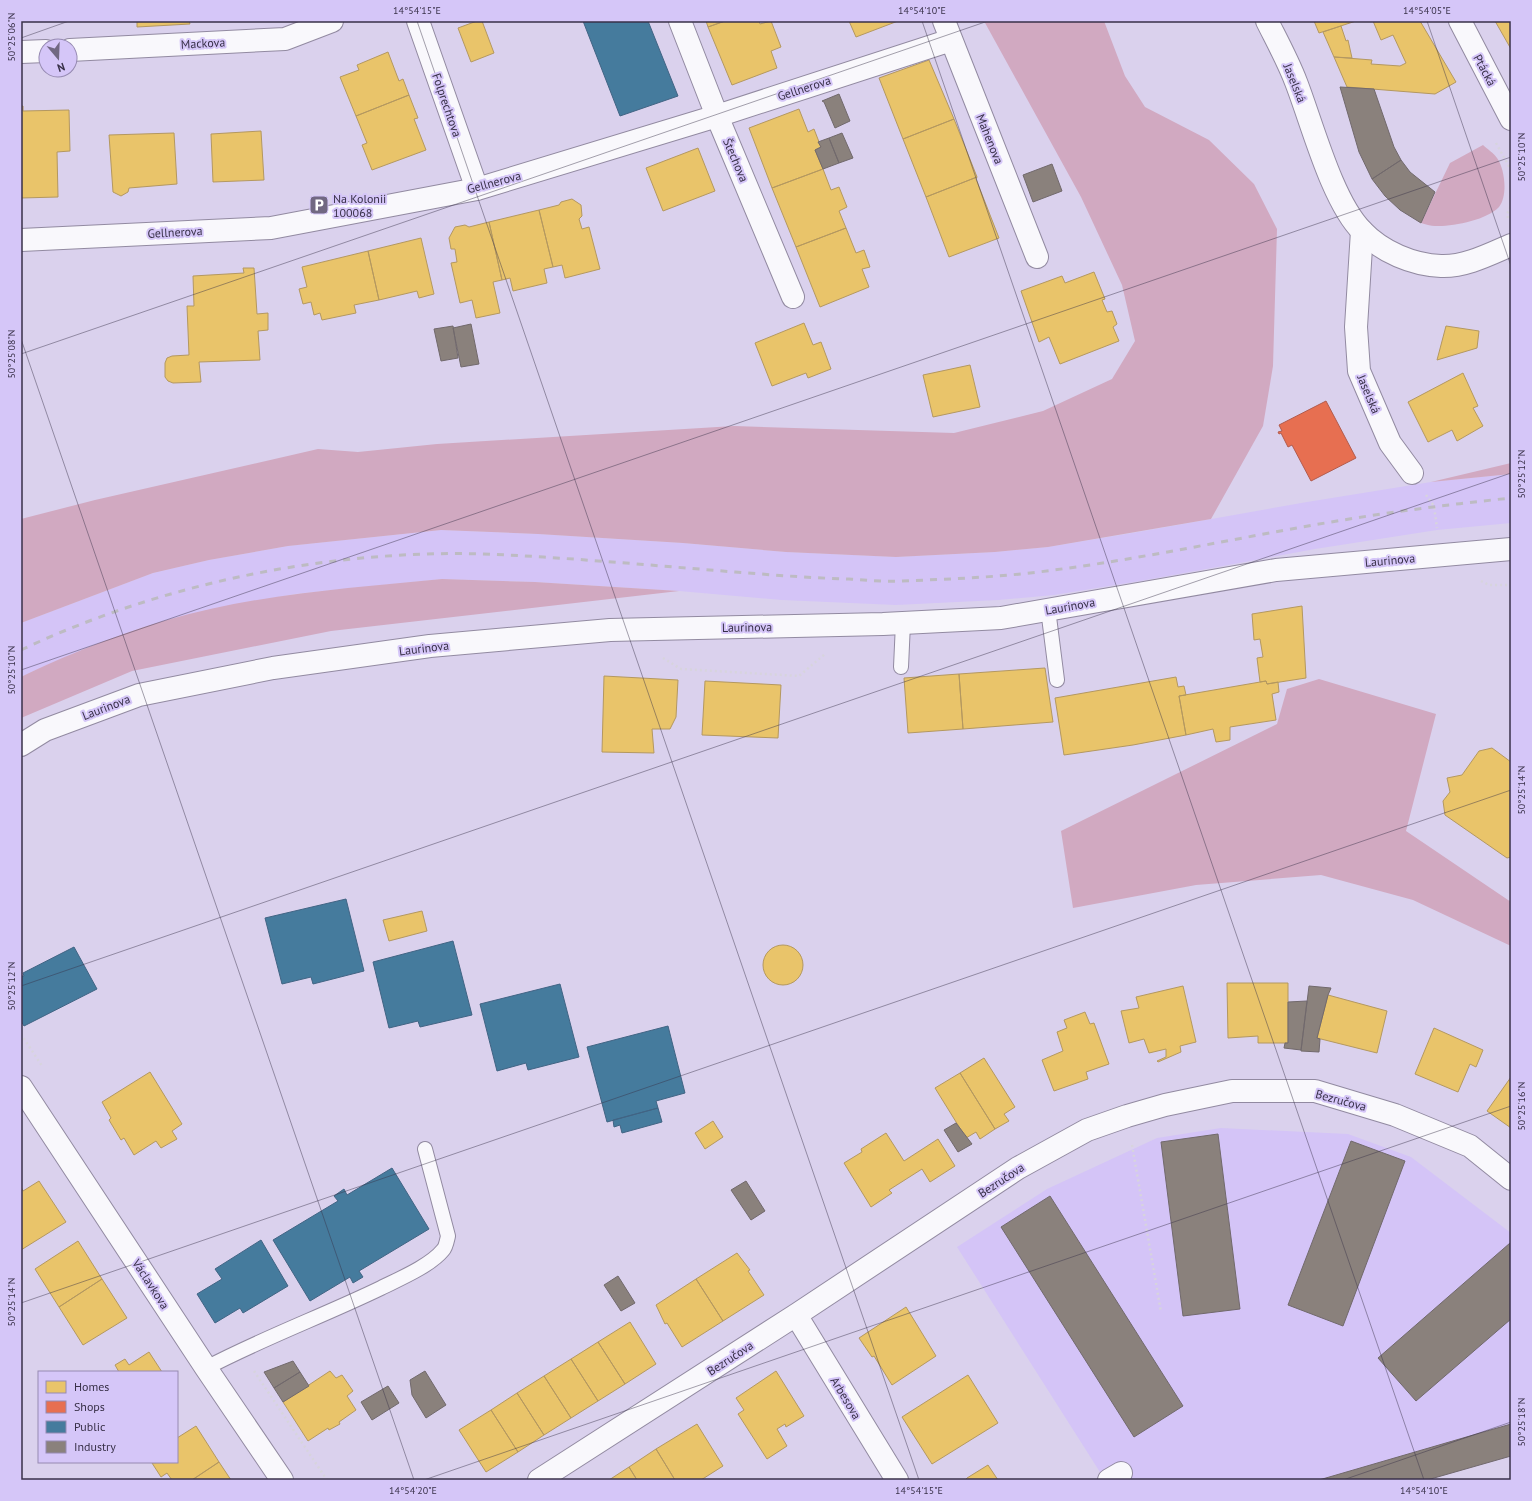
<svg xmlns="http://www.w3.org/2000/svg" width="1532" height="1501" font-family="'PT Sans',sans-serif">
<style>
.built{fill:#d4c4f7}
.green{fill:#d1a9c1}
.homes{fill:#e9c46a;stroke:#b49860}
.shops{fill:#e76f51;stroke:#b25c4e}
.public{fill:#457b9d;stroke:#416484}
.industry{fill:#8a817c;stroke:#71696c}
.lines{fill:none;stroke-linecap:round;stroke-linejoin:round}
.service-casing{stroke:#928aa1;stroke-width:16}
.minor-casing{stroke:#928aa1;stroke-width:24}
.tertiary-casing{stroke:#928aa1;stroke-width:24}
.path{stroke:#d7d4dd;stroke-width:2.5;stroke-dasharray:2 3;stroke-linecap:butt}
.service{stroke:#f9f8fc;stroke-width:14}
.minor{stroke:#f9f8fc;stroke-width:22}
.tertiary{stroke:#f9f8fc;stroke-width:22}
.rail{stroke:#bdbbc2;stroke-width:3;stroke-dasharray:7 7;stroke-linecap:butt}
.ticks{fill:none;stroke:#383048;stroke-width:1;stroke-opacity:0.45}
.labels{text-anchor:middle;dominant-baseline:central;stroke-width:4;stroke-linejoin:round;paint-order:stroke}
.street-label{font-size:12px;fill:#383048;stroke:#d5c6f8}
.poi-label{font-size:12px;fill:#383048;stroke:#d5c6f8;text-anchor:start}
.neatline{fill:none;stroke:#383048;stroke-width:1.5}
.ticks-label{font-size:10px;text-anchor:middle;fill:#383048}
</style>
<rect width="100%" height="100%" fill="#dad1ed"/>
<path class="built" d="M1511,474V523L1437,530L1315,549L1146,580L1054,595L998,600L896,605L782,600L679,591L535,582L442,579L295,594L219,608L38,669L21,677V623L153,573L209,560L288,546L441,530L538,534L683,543L786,552L896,557L995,552L1048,547L1138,532L1307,502L1431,482Z
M1221,1128L1348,1134L1411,1157L1511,1233V1456L1427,1480H1105L957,1247L1047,1189L1157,1138Z"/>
<path class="green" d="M984,21H1104L1125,76L1145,107L1209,140L1254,184L1277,229L1273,366L1263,426L1211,519L1048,547L995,552L896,557L786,552L683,543L538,534L441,530L288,546L209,560L153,573L21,623V519L95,500L318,449L358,452L437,444L734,426L954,433L1043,411L1112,379L1135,341L1122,285L1081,197Z
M1483,145C1487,149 1494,153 1497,158C1505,169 1508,196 1499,207C1487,220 1452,227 1435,226C1431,226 1425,224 1421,223L1450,163Z
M1511,463V474L1431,482Z
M442,579L535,582L679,591L331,631L132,671L21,718V677C64,656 121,633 167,620C257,594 350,588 442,579Z
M1319,679L1436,714L1406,831L1511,902V946L1413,900L1321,875L1196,885L1073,908L1061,831L1277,724L1287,689Z"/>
<path class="homes" d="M137,21H189L190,24L137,27Z
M477,21H482L494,53L471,62L458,28Z
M706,21H725L708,27Z
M725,21H759L760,24L771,21L781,47L771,51L777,68L732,85L708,27Z
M849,21H898L856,37Z
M1314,21H1356L1319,33Z
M1373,21H1420L1456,82L1435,94L1347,87L1334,57L1372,60L1371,64L1400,66L1406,63L1393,35L1381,40Z
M1495,21H1511V49Z
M1341,26L1346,41L1348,40L1352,58L1334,57L1323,32Z
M388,52L399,81L403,79L409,95L356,116L340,77L359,70L357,65Z
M929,60L954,119L903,139L879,78Z
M409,95L418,118L414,119L426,150L372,170L362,145L367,143L356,116Z
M21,106H23V111L69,110L70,151L57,152L58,197L21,198Z
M799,109L808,132L814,129L821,147L815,150L823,169L772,188L749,128Z
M954,119L977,177L926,197L903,139Z
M261,131L264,180L213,182L211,134Z
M174,133L177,184L129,188L128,192L121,196L113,192L109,135Z
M698,148L715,191L663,211L646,168Z
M823,169L831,190L839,187L847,207L839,211L846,228L796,247L772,188Z
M977,177L976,179L999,238L949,257L926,197Z
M572,199L581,205L582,216L579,219L582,229L589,227L600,269L565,278L562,265L553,267L539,210L559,205L561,202Z
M539,210L553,267L544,269L547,283L513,291L510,278L502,280L489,222Z
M489,222L502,280L493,282L500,313L476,318L472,300L460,303L451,263L457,262L455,249H451L449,238L455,227L465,225L469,227Z
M846,228L856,253L864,250L870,267L862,269L869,287L820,307L796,247Z
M421,238L434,294L419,298L417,291L379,300L368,251Z
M368,251L379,300L354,305L356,313L322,320L320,313L314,315L311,302L303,304L299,289L307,287L302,267Z
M243,268H254L257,314L268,313V330L258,331L260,360L199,362L201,382L173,383L168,381L165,377V363L167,358L172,356L189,355L187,306H194L193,276L244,273Z
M1094,272L1105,299L1102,300L1107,312L1112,311L1117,324L1113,327L1119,341L1060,364L1049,337L1039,342L1021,291L1062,276L1065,283Z
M804,323L813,345L821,342L831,369L808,378L806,373L772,386L755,343Z
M1446,326L1479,331L1477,348L1437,360Z
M970,365L980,407L933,417L923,375Z
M1463,373L1478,406L1473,408L1483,426L1457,441L1452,430L1428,442L1408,402Z
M1302,606L1306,678L1267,684L1266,681L1260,682L1257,658L1263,657L1260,639L1254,640L1252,614Z
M1045,668L1053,722L963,729L959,674Z
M959,674L963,729L908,733L904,678Z
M604,676L678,680L676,717L670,729H652L654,753L602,752Z
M1176,677L1178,687L1184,686L1186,695L1179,696L1186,735L1133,745L1064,755L1055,698Z
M705,681L781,685L778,738L702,735Z
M1266,681L1267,684L1278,682L1279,692L1272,694L1276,720L1230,727V740L1216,742L1213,729L1186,735L1179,696Z
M1492,748L1511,762V857L1507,858L1445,815L1443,801L1450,792L1447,778L1462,775L1479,751Z
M422,911L427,931L389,941L383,920Z
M763 965a20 20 0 1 1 40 0a20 20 0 1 1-40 0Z
M1227,983H1288V1043H1258V1036L1228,1038Z
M1183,986L1196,1042L1180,1046L1181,1052L1158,1062L1157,1061L1166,1057V1049L1149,1053L1144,1039L1129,1043L1121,1011L1139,1008L1136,997Z
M1328,995L1387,1011L1377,1053L1317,1038Z
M1085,1012L1090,1024L1094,1023L1109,1064L1086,1072L1088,1079L1054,1091L1042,1060L1063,1051L1057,1032L1067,1028L1064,1020Z
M1434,1028L1483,1050L1476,1067L1470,1064L1458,1092L1415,1074Z
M984,1058L1015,1107L1004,1114L1009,1121L995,1129L960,1073Z
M150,1072L182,1124L172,1131L177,1139L161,1148L156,1141L134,1155L124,1138L121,1140L109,1120L111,1118L102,1102Z
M960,1073L995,1129L980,1139L976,1132L966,1138L935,1088Z
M1511,1077V1128L1487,1111Z
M713,1121L723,1137L705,1149L695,1133Z
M886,1133L904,1161L938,1139L955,1166L930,1182L922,1169L889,1190L892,1193L871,1207L844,1163L862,1152L861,1149Z
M39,1181L66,1222L21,1250V1187L23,1191Z
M78,1241L102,1279L59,1307L35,1269Z
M737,1253L750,1270L748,1271L764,1295L723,1321L696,1279Z
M102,1279L127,1318L83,1345L59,1307Z
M696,1279L723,1321L682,1347L667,1323L665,1324L656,1305Z
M906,1307L936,1356L892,1385L874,1356L872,1357L859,1338Z
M630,1322L656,1364L625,1384L598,1342Z
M598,1342L625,1384L598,1401L571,1359Z
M149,1352L162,1372H119L115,1365L125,1359L129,1365Z
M571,1359L598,1401L571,1418L544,1376Z
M330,1371L336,1378L342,1375L353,1391L347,1396L356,1410L339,1422L340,1424L329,1430L328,1428L308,1441L283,1402Z
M776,1371L804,1416L786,1427L785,1424L777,1429L787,1446L767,1459L738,1414L744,1410L736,1398Z
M968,1375L998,1423L932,1464L902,1417Z
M544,1376L571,1418L544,1435L517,1393Z
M517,1393L544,1435L518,1452L491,1410Z
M491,1410L518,1452L486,1472L459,1430Z
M697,1424L723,1466L701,1480H675L656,1449Z
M196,1426L219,1462L192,1480H172L167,1473L161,1477L152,1463L177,1462V1438Z
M656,1449L675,1480H637L629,1467Z
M219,1462L231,1480H192Z
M988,1465L998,1480H965L967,1478Z
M629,1467L637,1480H609Z"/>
<path class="shops" d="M1326,401L1356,458L1311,481L1292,445L1288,447L1281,433L1279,434L1278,432L1282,431L1279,425Z"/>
<path class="public" d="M583,21H648L678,96L620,116Z
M346,899L364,971L313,984L311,977L282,984L265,918Z
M453,941L472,1015L420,1027L418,1021L389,1028L373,962Z
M74,947L97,989L24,1026L21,1021V976H24L23,973Z
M560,984L579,1057L528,1070L526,1063L497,1071L480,1004Z
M668,1026L685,1093L656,1101L658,1108L607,1122L587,1047Z
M658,1108L662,1122L622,1133L620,1125L614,1127L613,1120Z
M392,1168L429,1229L359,1271L363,1277L353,1283L350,1277L310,1301L273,1240L338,1201L334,1196L344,1189L347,1195Z
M261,1240L288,1286L243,1313L240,1308L215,1323L197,1294L222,1279L215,1269Z"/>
<path class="industry" d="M1340,87L1374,89L1394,147L1401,160L1372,179L1359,152Z
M839,94L850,121L835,128L824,102L822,101Z
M842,133L853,158L839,163L829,138Z
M829,138L839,163L823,169L815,150L821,147L818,142Z
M1401,160L1410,172L1435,192L1421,223L1400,210L1385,196L1372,179Z
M1052,164L1062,191L1033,202L1023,175Z
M471,324L479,364L461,367L453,328Z
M453,326L458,358L441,361L434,329Z
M1309,986L1331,988L1328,995L1317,1038L1320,1039L1319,1052L1301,1051Z
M1307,1001L1301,1050L1284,1048L1285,1043H1288V1002Z
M956,1123L972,1144L958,1152L944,1130Z
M1218,1134L1240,1309L1183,1316L1161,1142Z
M1351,1141L1405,1161L1343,1326L1288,1305Z
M746,1181L765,1211L751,1220L731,1190Z
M1050,1196L1183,1406L1134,1437L1001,1227Z
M1510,1243L1511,1319L1416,1401L1378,1358Z
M618,1276L635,1303L621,1311L604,1285Z
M293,1361L300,1372L274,1388L264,1372Z
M425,1371L446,1405L426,1418L412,1395L410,1380Z
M300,1372L309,1386L283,1402L274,1388Z
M388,1386L399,1403L372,1420L361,1402Z
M1511,1424V1456L1427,1480H1319Z"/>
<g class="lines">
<defs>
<path id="service" d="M1048,609L1057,680
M901,667L903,623
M206,1368C263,1338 323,1316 381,1288C399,1279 430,1266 443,1250C446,1247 447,1240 448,1236L425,1149"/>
<path id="minor" d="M418,21L477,189
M680,21L717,116L793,297
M944,21L1037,257
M1460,21L1511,119
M70,50L285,39L332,21
M21,52L46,51
M1362,231L1356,327L1359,371L1390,443L1412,473
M21,240L271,228L477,189L717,116L951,40
M21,745L45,730L139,695L273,668L430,646L610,630L883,624L1001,618L1276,570L1511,549
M21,1087L206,1368L282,1480
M796,1315L897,1480
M539,1480L796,1315L1018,1168L1087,1130L1127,1116L1165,1105L1232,1091H1315L1395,1115L1470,1146L1511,1179
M1109,1480L1121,1473"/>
<path id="tertiary" d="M1267,21C1277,41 1288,61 1296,82C1312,123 1332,201 1362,231C1382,252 1413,265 1441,266C1465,267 1490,254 1511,245"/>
</defs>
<use href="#service" class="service-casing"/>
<use href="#minor" class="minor-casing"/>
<use href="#tertiary" class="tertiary-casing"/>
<path class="path" d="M1496,143L1511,170
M1508,218L1507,214L1511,206
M1426,495L1434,506L1437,528
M1481,581L1489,585H1511
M663,658L681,669L799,676L825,654
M21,1034L42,1066
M1132,1145L1161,1312
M254,1371L327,1480"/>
<use href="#service" class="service"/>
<use href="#minor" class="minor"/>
<use href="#tertiary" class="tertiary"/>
<path class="rail" d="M21,650C169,580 345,546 508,555C584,559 660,566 735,572C773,575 811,578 849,579C867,580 885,582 902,581C953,579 1004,577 1054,570C1139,559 1223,541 1308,526C1375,514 1443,505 1511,498"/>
</g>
<path class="ticks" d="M417,21L919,1480M922,21L1424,1480M1427,21L1511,266M21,38L69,21M21,339L414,1480M21,354L988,21M21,670L1511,157M21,986L1511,473M21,1303L1511,790M424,1480L1511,1106M1343,1480L1511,1422"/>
<defs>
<symbol id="parking-square" viewBox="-11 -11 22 22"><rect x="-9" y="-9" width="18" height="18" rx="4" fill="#716882" stroke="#d5c6f8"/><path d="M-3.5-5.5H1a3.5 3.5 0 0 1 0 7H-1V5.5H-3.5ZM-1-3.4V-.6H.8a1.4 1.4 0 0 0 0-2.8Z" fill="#fff"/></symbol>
</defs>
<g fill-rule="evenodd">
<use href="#parking-square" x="308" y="194" width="22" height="22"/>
</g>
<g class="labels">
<g class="street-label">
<text transform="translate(203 43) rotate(-3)">Mackova</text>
<text transform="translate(1485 70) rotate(62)">Ptácká</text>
<text transform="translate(1295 83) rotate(68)">Jaselská</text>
<text transform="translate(804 88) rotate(-18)">Gellnerova</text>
<text transform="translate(447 105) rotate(71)">Folprechtova</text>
<text transform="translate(990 139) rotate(68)">Mahenova</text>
<text transform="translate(736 160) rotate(67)">Štechova</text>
<text transform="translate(494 182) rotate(-15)">Gellnerova</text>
<text transform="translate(175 232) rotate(-3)">Gellnerova</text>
<text transform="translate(1369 394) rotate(67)">Jaselská</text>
<text transform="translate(1390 560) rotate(-5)">Laurinova</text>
<text transform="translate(1070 606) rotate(-10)">Laurinova</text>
<text transform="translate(747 627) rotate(-1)">Laurinova</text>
<text transform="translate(424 648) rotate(-7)">Laurinova</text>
<text transform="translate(106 707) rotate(-21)">Laurinova</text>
<text transform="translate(1341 1100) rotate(15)">Bezručova</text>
<text transform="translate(1001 1180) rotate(-33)">Bezručova</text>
<text transform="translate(151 1284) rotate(57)">Václavkova</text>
<text transform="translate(730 1358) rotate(-33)">Bezručova</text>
<text transform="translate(846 1398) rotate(59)">Arbesova</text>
</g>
<g class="poi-label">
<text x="333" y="198">Na Kolonii<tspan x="333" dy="14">100068</tspan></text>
</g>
</g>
<rect width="1532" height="1501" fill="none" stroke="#d5c6f8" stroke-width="44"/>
<rect x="38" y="1371" width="140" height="92" fill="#d5c6f8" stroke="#968ab2"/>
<rect x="46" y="1381" width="20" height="12" fill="#e9c46a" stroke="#968ab2"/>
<text x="74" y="1391" font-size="12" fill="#383048">Homes</text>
<rect x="46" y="1401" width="20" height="12" fill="#e76f51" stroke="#968ab2"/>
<text x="74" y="1411" font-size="12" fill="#383048">Shops</text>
<rect x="46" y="1421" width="20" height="12" fill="#457b9d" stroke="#968ab2"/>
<text x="74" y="1431" font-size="12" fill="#383048">Public</text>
<rect x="46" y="1441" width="20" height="12" fill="#8a817c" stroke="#968ab2"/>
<text x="74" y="1451" font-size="12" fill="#383048">Industry</text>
<g transform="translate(58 58) rotate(161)"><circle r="19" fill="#d5c6f8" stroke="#968ab2"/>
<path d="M0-3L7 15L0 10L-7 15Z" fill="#716882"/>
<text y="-6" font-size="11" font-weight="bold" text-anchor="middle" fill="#383048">N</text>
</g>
<rect x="22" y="22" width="1488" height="1457" class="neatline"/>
<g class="ticks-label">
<text x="417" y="14">14°54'15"E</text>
<text x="922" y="14">14°54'10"E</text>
<text x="1427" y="14">14°54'05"E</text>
<text transform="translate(11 37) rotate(-90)" y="4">50°25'06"N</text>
<text transform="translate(1521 157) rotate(-90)" y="4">50°25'10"N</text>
<text transform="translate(11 354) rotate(-90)" y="4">50°25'08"N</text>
<text transform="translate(1521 474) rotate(-90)" y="4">50°25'12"N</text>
<text transform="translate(11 670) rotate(-90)" y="4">50°25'10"N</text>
<text transform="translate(1521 790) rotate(-90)" y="4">50°25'14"N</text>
<text transform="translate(11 986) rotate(-90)" y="4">50°25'12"N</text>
<text transform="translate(1521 1106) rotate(-90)" y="4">50°25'16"N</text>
<text transform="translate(11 1302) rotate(-90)" y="4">50°25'14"N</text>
<text transform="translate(1521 1422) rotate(-90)" y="4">50°25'18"N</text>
<text x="413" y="1494">14°54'20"E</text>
<text x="919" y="1494">14°54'15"E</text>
<text x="1424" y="1494">14°54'10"E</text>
</g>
</svg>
